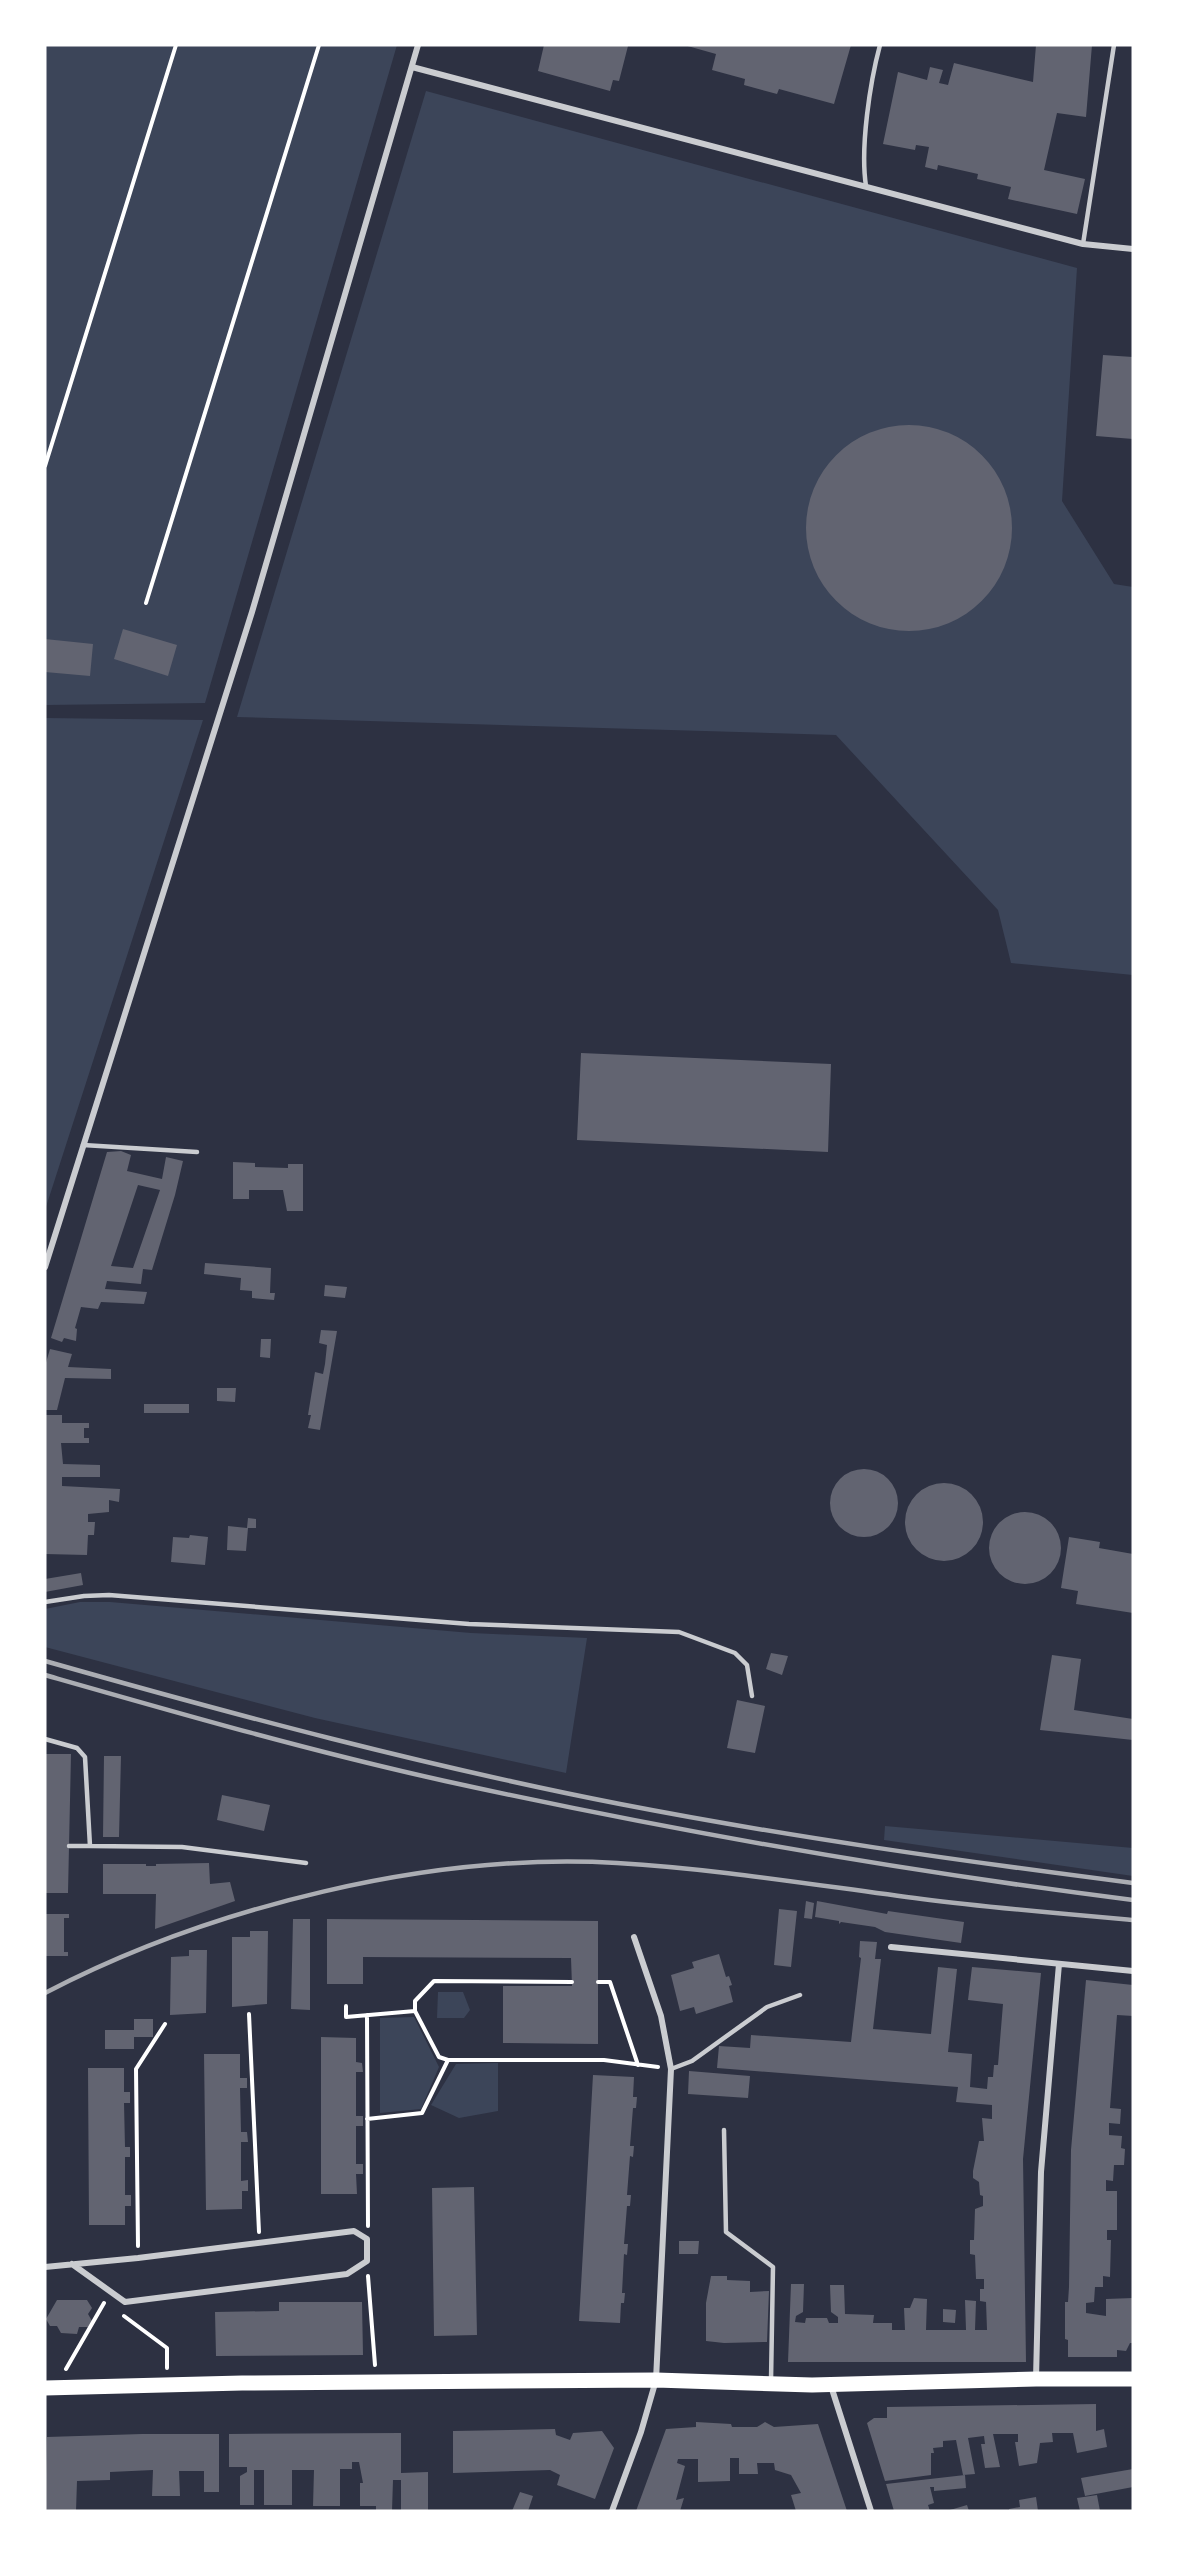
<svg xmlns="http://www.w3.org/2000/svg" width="1178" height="2556" font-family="Montserrat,sans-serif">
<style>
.green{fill:#3c4559}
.building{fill:#626471;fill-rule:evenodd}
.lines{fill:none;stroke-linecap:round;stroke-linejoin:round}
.path{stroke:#fff;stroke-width:4}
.service{stroke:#caccd0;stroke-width:4.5}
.minor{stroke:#caccd0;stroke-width:6}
.primary{stroke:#fff;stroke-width:15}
.rail{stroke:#abadb3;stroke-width:4.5}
</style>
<rect width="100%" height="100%" fill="#2d3142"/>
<path class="green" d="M45,45H397L205,703L45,705Z
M426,91L1077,268L1062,501L1114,584L1133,587V975L1011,963L998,910L836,735L237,717Z
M45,718L203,720L45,1210Z
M80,1602H110L471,1633L587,1638L566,1773L315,1718L45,1647V1609Z
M885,1826L1133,1848V1876L884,1840Z
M438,1992H463L470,2010L464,2018H437Z
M414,2017L439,2067L421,2109L380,2113V2018Z
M498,2063V2111L459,2118L431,2105L456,2064Z"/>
<path class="building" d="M544,45H625L628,46L619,81L613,80L610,91L538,71Z
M684,45H851L834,104L779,89L777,94L744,85L745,79L712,70L716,54Z
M1036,45H1092L1086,117L1057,113L1044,170L1085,179L1077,214L1008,199L1011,187L977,179L978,174L938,165L937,170L925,167L929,147L916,145L915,150L883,144L898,72L927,80L930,67L943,70L939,83L948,85L954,63L1033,82Z
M1103,355L1133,357V439L1096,436Z
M806 528a103 103 0 1 1 206 0a103 103 0 1 1-206 0Z
M123,629L177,645L168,676L114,659Z
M45,639L93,644L90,676L45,672Z
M581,1053L831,1064L828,1152L577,1140Z
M121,1151L131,1155L127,1171L162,1179L166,1157L183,1161L175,1195L152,1270L143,1269L141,1284L107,1281L105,1289L147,1292L144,1304L101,1302L98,1309L81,1307L75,1328L77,1329L76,1341L64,1338L62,1342L51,1338L107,1152ZM138,1185L160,1190L133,1268L111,1266Z
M233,1162L255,1163V1167L288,1168V1164H303V1211H287L283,1190H249V1199H233Z
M205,1263L271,1268L270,1293H275L274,1300L252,1298V1291L240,1290L241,1278L204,1274Z
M325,1285L347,1287L345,1298L324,1296Z
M321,1330L337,1331L320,1430L308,1428L311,1415H308L315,1372L323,1374L325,1364L327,1345L319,1343Z
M261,1339H271L270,1358L260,1357Z
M50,1349L72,1354L68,1367L111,1369V1379L65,1378L57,1410H45V1366Z
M217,1388H236L235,1402L217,1401Z
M144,1404H189V1413H144Z
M45,1415H62V1423H89V1428H84V1438H89V1443H61L63,1464L100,1465V1477H62V1486L120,1489L119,1502L109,1500V1512L88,1514V1522H95L94,1535H88L87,1555L45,1554Z
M830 1503a34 34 0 1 1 68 0a34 34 0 1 1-68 0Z
M905 1522a39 39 0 1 1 78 0a39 39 0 1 1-78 0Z
M989 1548a36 36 0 1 1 72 0a36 36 0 1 1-72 0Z
M248,1518L256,1519V1528H248L246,1551L227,1550L228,1526L247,1528Z
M190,1535L208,1537L205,1565L171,1562L173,1537L189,1538Z
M1069,1537L1100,1542L1099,1548L1133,1554V1613L1076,1604L1078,1591L1061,1588Z
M81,1573L83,1585L45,1592V1579Z
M771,1653L788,1656L782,1675L766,1669Z
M1052,1655L1081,1659L1074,1710L1133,1719V1740L1040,1730Z
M737,1700L765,1706L755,1753L727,1748Z
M45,1754H71L68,1893H45Z
M104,1756H121L119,1837H103Z
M222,1795L270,1805L264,1831L217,1820Z
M209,1863L210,1884L230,1882L235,1901L155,1929L156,1894H103V1864H146V1866H156V1864Z
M806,1901L814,1903L812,1919L804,1918Z
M817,1901L887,1914L888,1911L964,1922L961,1943L885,1932L875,1927L841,1922L839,1924V1921L815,1917Z
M779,1909L797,1911L791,1967L774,1965Z
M45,1914H69V1918H64V1952H68V1956H45Z
M293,1919H310V2010L291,2009Z
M327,1919L598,1921V2044L503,2043V1986H572L571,1958L363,1957V1984H327Z
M250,1931H268L267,2004L232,2007V1937H250Z
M860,1941L877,1942L875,1959H881L873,2029L931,2034L938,1967L957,1969L948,2052L972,2054L970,2087L987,2089L988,2077H993L994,2065H998L1003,2004L968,2000L972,1967L1041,1973L1023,2159L1026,2362H788L791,2284H804L803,2312L796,2316L795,2322L805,2323L806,2318H827L829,2323H838V2317L831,2312L830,2285H844L845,2314L874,2315L873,2323H892V2330H905L904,2308H910L914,2298L927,2299L926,2330H966L965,2300L976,2301L975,2330H987L986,2302L980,2301V2289H984V2279H976L975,2255L970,2254V2240H974L975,2209L983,2206V2196L980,2195L979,2182L973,2178V2171L979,2141H984L982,2118L992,2119V2105L956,2102L958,2087L717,2068L719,2046L750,2048L751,2035L851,2042L861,1958L859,1957Z
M189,1950H207L206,2013L170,2015L171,1957L189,1956Z
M719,1954L726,1977L729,1976L732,1985L729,1986L733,2002L696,2014L694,2007L680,2011L671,1975L694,1968L692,1962Z
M1086,1980L1133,1985V2016L1117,2015L1110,2108L1121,2109L1120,2124L1109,2123V2135L1122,2136L1121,2148L1125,2149L1124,2165H1114L1113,2181L1106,2180V2191H1117V2230H1107V2240H1111L1110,2277L1103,2276V2287H1095L1094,2302L1086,2303V2313L1106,2316V2299L1133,2298V2343H1130L1126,2351L1117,2350V2357H1068V2340L1065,2339V2302H1068L1069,2287L1071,2150Z
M134,2019H153V2037H134V2049H105V2030H134Z
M321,2037L356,2038V2062L362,2063L363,2072H356V2116H363V2126H356V2164H363V2174H356L357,2194H321Z
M204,2054H240V2078H247V2088H240L241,2132H247L248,2142H241V2181L248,2180V2191H242V2209L206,2210Z
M88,2068H124V2092H130V2103H124L125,2147H130V2157H125V2195H131V2206H125V2225H89Z
M689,2071L750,2076L748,2098L688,2094Z
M593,2075L634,2077L633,2097H637L636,2108H633L630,2146H634L633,2157L630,2156L627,2195H631L630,2206H627L624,2244H628L627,2255L624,2254L622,2293H625L624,2303H621L620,2323L579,2321Z
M474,2187L477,2335L434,2336L432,2188Z
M679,2241H699L698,2254H679Z
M711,2276H727V2280L750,2281V2292L769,2291L767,2342L724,2343L706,2341V2303Z
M57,2300H87L92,2308L88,2314L92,2321L88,2327H79L77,2334L61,2333L57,2326H50L46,2319Z
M279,2302H362L363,2355L216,2356L215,2312L279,2311Z
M943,2309L956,2310L955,2323L943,2322Z
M1096,2404V2431L1104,2429L1107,2447L1077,2453L1073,2433H1052L1053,2442L1040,2443L1037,2463L1019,2466L1015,2442H1018V2434H993L1000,2467L985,2468L981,2444H985L984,2436L968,2438L975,2474L963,2475L956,2440L943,2441V2447L933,2448L934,2453H931V2475L885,2481L867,2423L874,2418H887V2407Z
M696,2422L731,2424L732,2427H757L765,2422L774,2427L818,2424L847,2511H796L791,2495L801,2493L791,2475L775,2470L774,2463H757L758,2474H739V2458H730V2481L698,2482V2459H678L677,2463L685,2466L676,2500L684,2498L680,2511H636L666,2429L696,2427Z
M555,2429L556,2435L570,2440L573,2433L602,2431L614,2448L595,2499L557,2485L560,2475L550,2470L453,2473V2431Z
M401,2433V2473L428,2472V2511H401V2480H393L392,2511H376V2506H360V2483H363L359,2462H352V2469H340V2506H313L314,2470H292V2505H264V2470H254V2505H240V2476L247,2472V2467H229V2434Z
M142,2434H219V2492H204V2471H179L180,2496H152L153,2470L110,2472V2480L77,2481L76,2511H45L47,2437Z
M1133,2469V2487L1085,2496L1081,2478Z
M965,2475L966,2488L934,2491V2487H930L934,2503L928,2505L930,2511H894L886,2484Z
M520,2492L533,2496L528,2511H512Z
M1097,2495L1100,2511H1080L1077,2498Z
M1036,2497L1038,2511H1009V2509L1020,2507L1019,2500Z
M967,2505L969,2511H950V2510Z"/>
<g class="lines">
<path class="path" d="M45,466L176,45
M146,603L319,45
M598,1982H610L638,2065
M346,2006V2017L415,2011L439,2057L448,2060H604L658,2067
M415,2011V2001L434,1981L572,1982
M249,2014L259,2232
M367,2015L368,2226
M367,2119L422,2113L448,2060
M138,2246L136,2069L165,2024
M368,2276L375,2365
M124,2316L167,2348V2368
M66,2369L104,2303"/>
<path class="service" d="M866,186C860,148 870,82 880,45
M1083,244L1114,45
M83,1145L197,1152
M45,1602L84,1596L109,1595L469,1624L679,1632L735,1653L747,1665L752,1696
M45,1739L77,1748L85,1757L90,1846L182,1847L306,1863
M69,1846H90
M671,2069L692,2061L767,2007L800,1995
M724,2130L726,2232L773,2267L771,2381"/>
<path class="minor" d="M412,67L1083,244L1133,249
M45,1267L252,612L418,45
M891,1947L1133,1971
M45,2267L138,2258L354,2231L367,2239V2261L347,2274L125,2302L72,2264
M1036,2379L1041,2172L1059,1964
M831,2386L871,2511
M612,2511L641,2432L656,2380L671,2069L661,2016L634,1937"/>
<path class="primary" d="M45,2388L242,2383L656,2380L812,2385L1036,2379H1133"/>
<path class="rail" d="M45,1661C235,1715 426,1766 620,1804C790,1837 961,1861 1133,1883
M45,1675C178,1713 310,1751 445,1781C673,1831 902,1871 1133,1900
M45,1993C210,1907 431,1852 617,1863C719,1869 820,1886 922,1899C992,1908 1063,1914 1133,1920"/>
</g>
<rect width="1178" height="2556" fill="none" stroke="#ffffff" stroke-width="93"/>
</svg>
